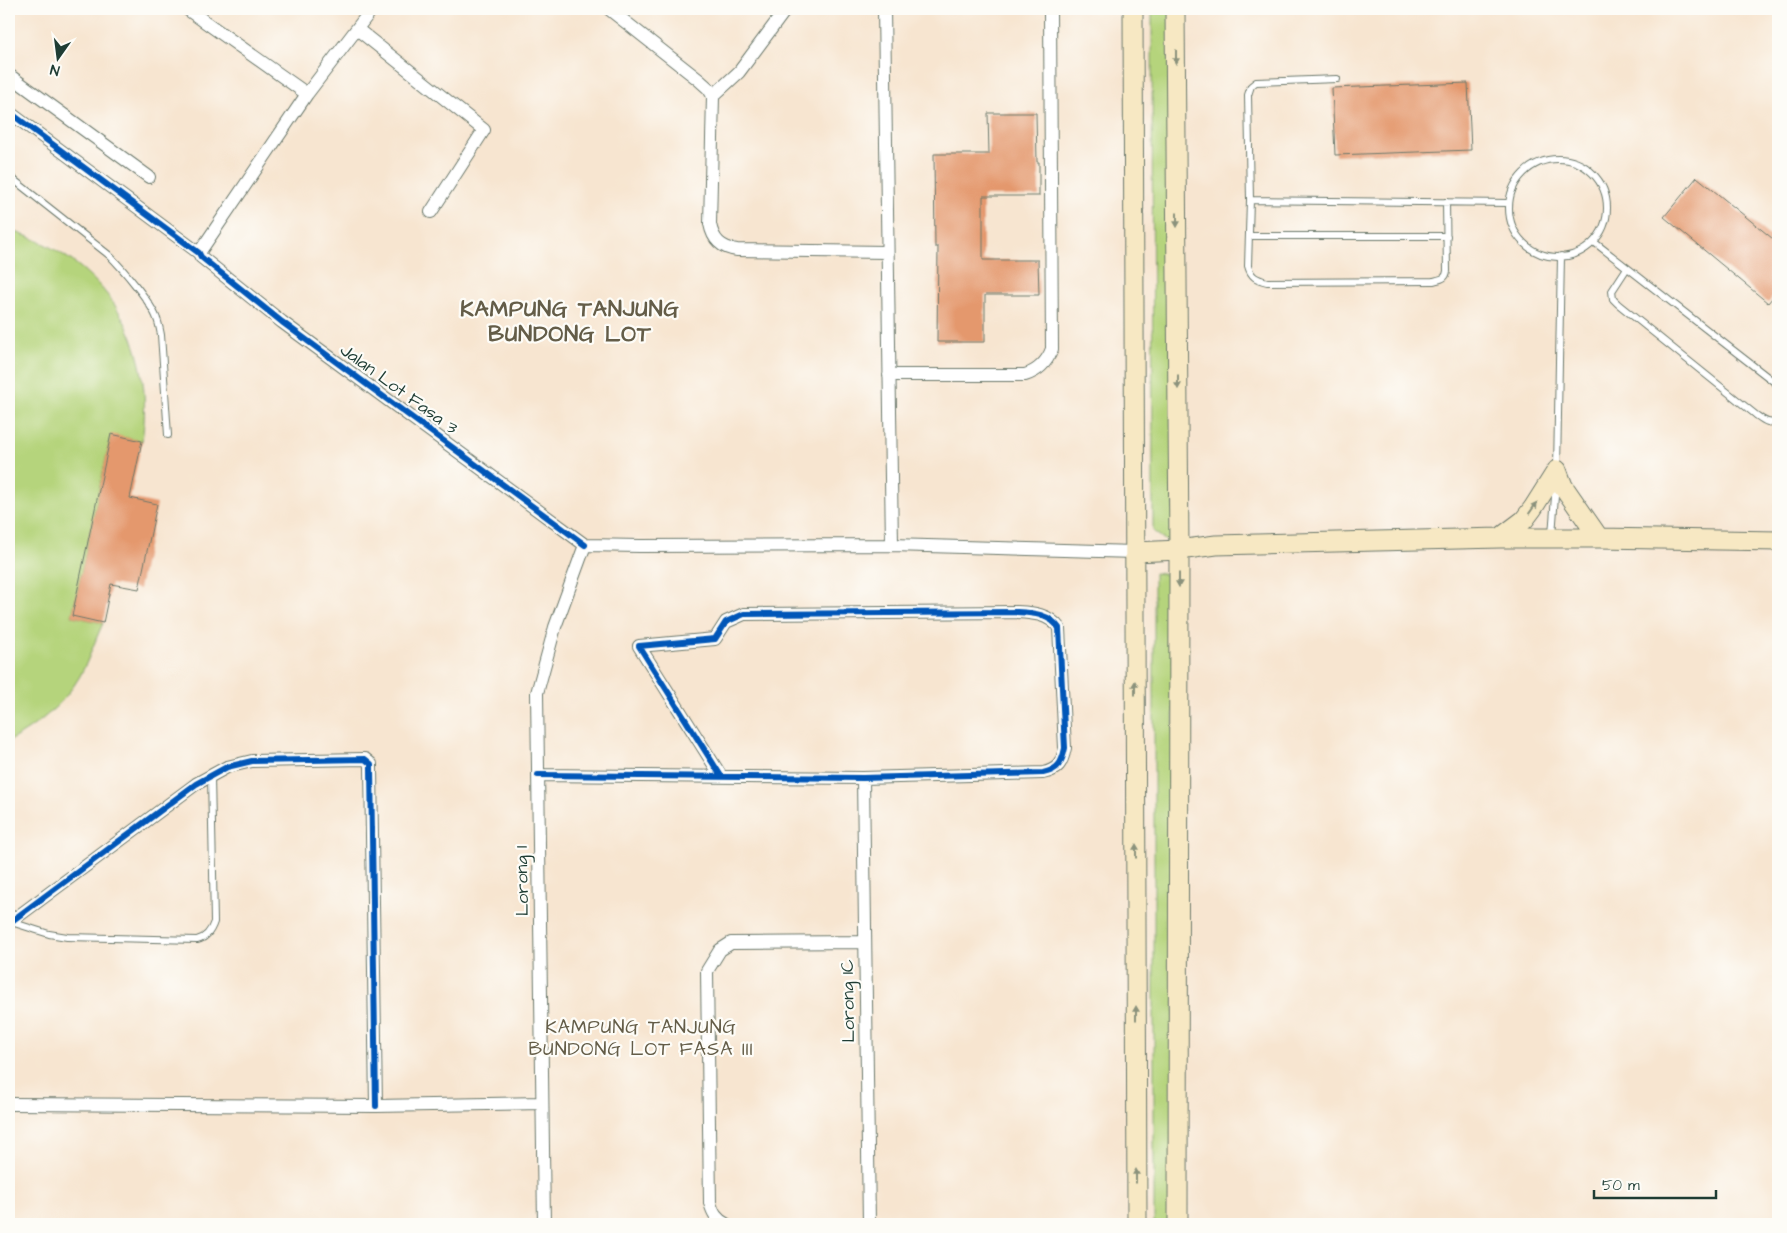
<svg xmlns="http://www.w3.org/2000/svg" width="1787" height="1233" font-family="'Architects Daughter',sans-serif">
<style>
.green{fill:#b5d47b;stroke:#6a8858}
.building{fill:#e4986d}
.lines{fill:none;stroke-linecap:round;stroke-linejoin:round}
.lane-casing{stroke:#6b786b;stroke-width:8}
.street-casing{stroke:#6b786b;stroke-width:14}
.secondary-casing{stroke:#6b786b;stroke-width:21}
.lane{stroke:#fff;stroke-width:6}
.street{stroke:#fff;stroke-width:12}
.secondary{stroke:#f7e8c3;stroke-width:19}
.cycleway-casing{stroke:#fdfcf7;stroke-width:9}
.cycleway{stroke:#0057b8;stroke-width:6}
.oneway{fill:#8b927c}
.labels{text-anchor:middle;dominant-baseline:central;stroke-width:4.5;stroke-linejoin:round;paint-order:stroke}
.street-label{font-size:18px;fill:#1f3d34;stroke:#fdfcf7}
.neighbourhood-label{font-size:19px;letter-spacing:1px;fill:#645d48;stroke:#fdfcf7}
.district-label{font-size:22px;font-weight:bold;letter-spacing:1px;fill:#645d48;stroke:#fdfcf7}
</style>
<rect width="100%" height="100%" fill="#fdfcf7"/>
<filter id="ink" filterUnits="userSpaceOnUse"><feTurbulence type="fractalNoise" baseFrequency=".02" numOctaves="2"/><feDisplacementMap in="SourceGraphic" scale="10" xChannelSelector="R" yChannelSelector="G"/><feConvolveMatrix kernelMatrix="1 2 1 2 8 2 1 2 1" color-interpolation-filters="sRGB"/></filter>
<filter id="wash" filterUnits="userSpaceOnUse"><feTurbulence type="fractalNoise" baseFrequency=".0096" numOctaves="4" result="noise"/><feDisplacementMap in="SourceGraphic" scale="20" xChannelSelector="R" yChannelSelector="G"/><feGaussianBlur stdDeviation="1.12" result="paint"/><feColorMatrix in="noise" values="0 0 0 0 0 0 0 0 0 0 0 0 0 0 0 0 0 1.4 0 .05"/><feComposite in="paint" operator="in"/></filter>
<g filter="url(#wash)">
<rect width="100%" height="100%" fill="#f7e5d0"/>
<path class="green" d="M1152,9H1174V547L1153,531Z
M9,230C105,259 157,341 142,441L111,435L72,616L103,623C95,640 89,660 80,676C64,704 37,726 9,741Z
M1154,573L1173,575L1175,1224H1154Z"/>
<g id="blocks">
<path class="building" d="M1468,83L1471,150L1335,155L1332,88Z
M988,113H1036L1037,162H1039V196H983V260H1038L1039,295H985V342H937L938,247H935L934,154H989Z
M1697,177L1778,243V291L1768,303L1664,217Z
M111,434L142,441L130,498L157,504L139,589L111,584L103,623L72,616Z"/>
</g>
</g>
<g filter="url(#ink)">
<use href="#blocks" fill-opacity="0" stroke="#6b786b" stroke-width="1"/>
<g class="lines">
<defs>
<path id="lane" d="M1337,79L1256,82L1251,86L1248,95L1250,200L1248,266C1251,277 1256,279 1267,282L1433,281C1441,279 1446,279 1447,271L1446,202
M1509 208a49 49 0 1 1 98 0a49 49 0 1 1-98 0Z
M9,176L109,255C122,268 151,302 157,319C159,324 160,330 161,335L168,435
M1250,200L1509,203
M1249,236H1447
M1594,242L1778,385
M1627,268L1612,291L1613,299L1618,304L1756,415C1763,420 1770,426 1778,420
M1557,468L1561,256
M1552,535L1556,483
M11,922L49,934L67,937L197,940C206,938 211,931 214,922L211,776"/>
<path id="street" d="M187,9L307,94
M609,9L699,80L709,89L713,96L710,224C713,240 721,248 737,250L887,252
M884,9L892,545
M357,29L484,130L431,212
M9,75L149,177
M713,96L739,72L786,9
M9,112L199,253L201,257L282,322L585,545
M199,253L307,94L372,9
M889,375H1025C1038,371 1047,362 1052,349L1050,9
M585,545L640,546L892,545L1135,552
M538,775L863,778L1043,773C1058,770 1062,763 1065,748L1059,628C1049,614 1034,613 1017,612L744,614L726,622L715,639L639,646L721,776
M863,778L869,1224
M9,923L196,784L227,767L252,761L365,759L371,764V768L376,1106
M9,1104L376,1106L542,1103
M544,1224L537,693L555,627L585,545
M726,1224C716,1219 713,1213 710,1203L707,971L720,950L731,943L865,942"/>
<path id="secondary" d="M1133,9L1137,1224
M1175,9L1179,550L1178,1224
M1557,470L1563,486L1599,538
M1500,538L1524,520L1533,508L1557,470
M1135,552L1179,550L1216,545L1500,538H1599L1778,541"/>
</defs>
<use href="#lane" class="lane-casing"/>
<use href="#street" class="street-casing"/>
<use href="#secondary" class="secondary-casing"/>
<use href="#lane" class="lane"/>
<use href="#street" class="street"/>
<use href="#secondary" class="secondary"/>
<defs>
<path id="cycleway" d="M9,112L199,253L201,257L282,322L585,545
M538,775L863,778L1043,773C1058,770 1062,763 1065,748L1059,628C1049,614 1034,613 1017,612L744,614L726,622L715,639L639,646L721,776
M9,923L196,784L227,767L252,761L365,759L371,764V768L376,1106"/>
</defs>
<use href="#cycleway" class="cycleway-casing"/>
<use href="#cycleway" class="cycleway"/>
</g>
<defs><path id="oneway-solid" d="M-6-.8H1V-3.2L6.5 0L1 3.2V.8H-6Z" transform="scale(1.25)"/></defs>
<g class="oneway">
<use href="#oneway-solid" transform="translate(1176 57) rotate(90)"/>
<use href="#oneway-solid" transform="translate(1177 220) rotate(90)"/>
<use href="#oneway-solid" transform="translate(1178 382) rotate(90)"/>
<use href="#oneway-solid" transform="translate(1533 508) rotate(-55)"/>
<use href="#oneway-solid" transform="translate(1179 580) rotate(90)"/>
<use href="#oneway-solid" transform="translate(1135 688) rotate(-90)"/>
<use href="#oneway-solid" transform="translate(1136 851) rotate(-90)"/>
<use href="#oneway-solid" transform="translate(1136 1013) rotate(-90)"/>
<use href="#oneway-solid" transform="translate(1136 1176) rotate(-90)"/>
</g>
</g>
<g class="labels">
<g class="street-label">
<text transform="translate(399 389) rotate(36)">Jalan Lot Fasa 3</text>
<text transform="translate(522 881) rotate(-91)">Lorong 1</text>
<text transform="translate(848 1001) rotate(-91)">Lorong 1C</text>
</g>
<g class="neighbourhood-label">
<text x="641" y="1027">KAMPUNG TANJUNG<tspan x="641" dy="22">BUNDONG LOT FASA III</tspan></text>
</g>
<g class="district-label">
<text x="570" y="309">KAMPUNG TANJUNG<tspan x="570" dy="25">BUNDONG LOT</tspan></text>
</g>
</g>
<rect width="1787" height="1233" fill="none" stroke="#fdfcf7" stroke-width="30"/>
<g transform="translate(58 58) rotate(194)" stroke="#fdfcf7" stroke-width="4" paint-order="stroke">
<path d="M0-4L9 19L0 12L-9 19Z" fill="#1f3d34"/>
<text y="-8" font-size="14" font-weight="bold" text-anchor="middle" fill="#1f3d34">N</text>
</g>
<path d="M1594 1190v8h122v-8" fill="none" stroke="#1f3d34" stroke-width="2.5"/>
<text x="1602" y="1190" font-size="15" fill="#1f3d34" stroke="#fdfcf7" stroke-width="4" paint-order="stroke">50 m</text>
</svg>
